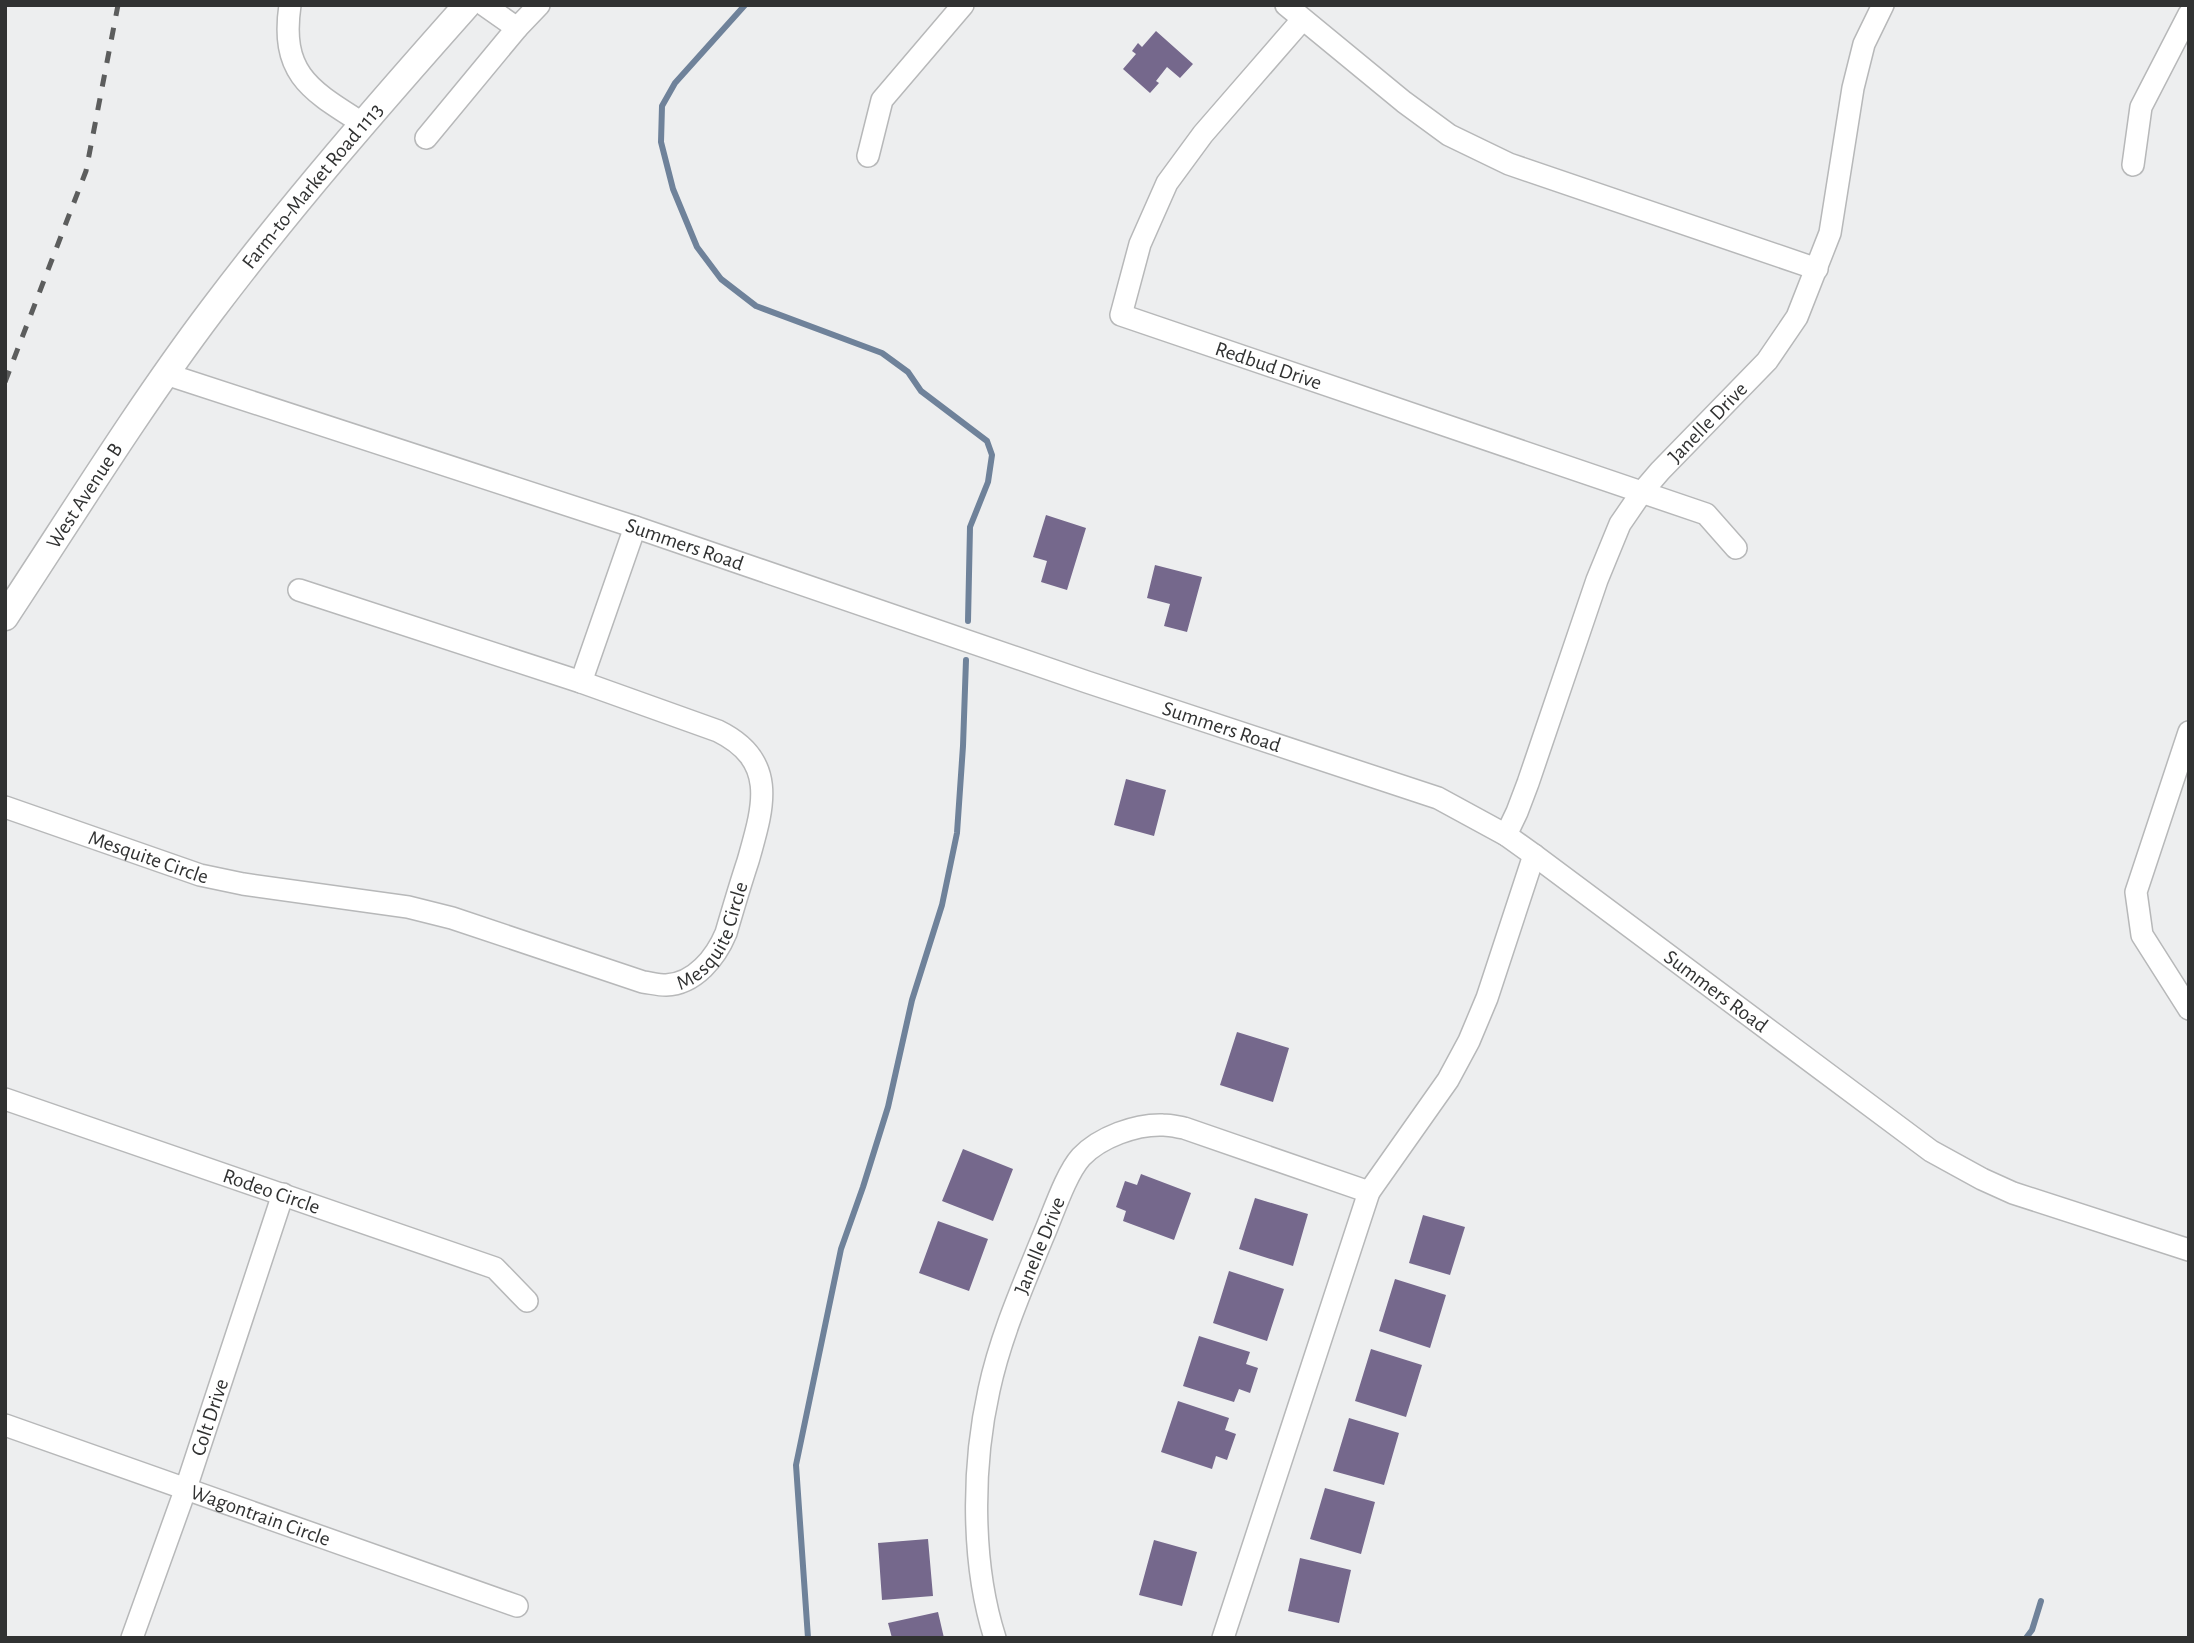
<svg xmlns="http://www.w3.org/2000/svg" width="2194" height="1643" font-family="'Alegreya Sans',sans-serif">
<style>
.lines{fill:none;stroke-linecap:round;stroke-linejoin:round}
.stream{stroke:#6f829a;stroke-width:6}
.building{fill:#75688c}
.minor-casing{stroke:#b7b8b9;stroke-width:24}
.major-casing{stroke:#b7b8b9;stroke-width:29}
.minor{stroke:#fff;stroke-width:21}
.major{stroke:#fff;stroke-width:26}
.rail{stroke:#5c5d5d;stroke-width:5;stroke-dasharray:12 12;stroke-linecap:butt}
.labels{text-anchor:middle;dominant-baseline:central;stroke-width:7;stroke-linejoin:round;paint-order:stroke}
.street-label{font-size:21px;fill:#313232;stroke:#fafbfc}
</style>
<rect width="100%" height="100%" fill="#edeeef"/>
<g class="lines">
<path class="stream" d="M745,5L675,83L662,106L661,142L673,189L697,247L721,279L756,306L882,353L908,372L921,391L987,441L992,455L988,482L970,527L968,621
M808,1638L796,1465L841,1249L863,1187L888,1107L912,1000L942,905L957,833L963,746L966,660
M2026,1638L2032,1630L2041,1601"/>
</g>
<path class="building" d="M1156,31L1193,64L1180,78L1167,67L1156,81L1159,83L1150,93L1123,69L1136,54L1132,51L1138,43L1142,47Z
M1046,515L1086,528L1067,590L1041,582L1047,561L1033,557Z
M1155,565L1202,577L1187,632L1164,626L1170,604L1147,598Z
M1126,779L1166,790L1154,836L1114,825Z
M1237,1032L1289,1048L1273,1102L1220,1085Z
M963,1149L1013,1169L993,1221L942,1201Z
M1141,1174L1191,1193L1174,1240L1123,1221L1126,1211L1116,1207L1125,1181L1137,1185Z
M1255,1198L1308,1214L1293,1266L1239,1249Z
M1423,1215L1465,1227L1450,1275L1409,1263Z
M938,1221L988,1239L969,1291L919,1273Z
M1229,1271L1284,1289L1267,1341L1213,1323Z
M1395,1279L1446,1295L1430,1348L1379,1331Z
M1199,1336L1250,1352L1246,1364L1258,1368L1250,1393L1239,1389L1234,1402L1183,1386Z
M1371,1349L1422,1365L1406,1417L1355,1401Z
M1178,1401L1229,1418L1225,1430L1236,1434L1227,1460L1216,1456L1212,1469L1161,1452Z
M1349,1418L1399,1433L1384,1485L1333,1471Z
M1325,1488L1375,1502L1361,1554L1310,1539Z
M928,1539L933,1596L882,1600L878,1543Z
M1154,1540L1197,1552L1182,1606L1139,1595Z
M1300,1558L1351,1570L1339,1623L1288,1611Z
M938,1612L944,1638H892L888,1623Z"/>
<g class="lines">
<defs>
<g id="minor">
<path d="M290,5C280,74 310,90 362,123"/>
<path d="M1286,5L1404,102L1449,135L1509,164L1817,269"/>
<path id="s1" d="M1302,20L1203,134L1167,183L1140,244L1121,315L1706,514L1736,548"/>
<path d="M517,28L539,5"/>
<path d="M426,138L517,28L484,5"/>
<path d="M868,156L882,100L963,5"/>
<path d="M2133,165L2141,107L2189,14"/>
<path id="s2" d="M166,374L635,527L1087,682L1438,798L1506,835L1534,855L1931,1151L1982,1179L2013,1193L2189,1250"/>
<path d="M581,682L635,527"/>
<path d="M2189,732L2136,892L2142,935L2189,1009"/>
<path id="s3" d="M5,807L200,875L243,884L408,907L452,918L643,982C651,983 658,985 666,985C695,984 716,957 726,933C733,909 740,885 748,861C763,808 779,761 718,731L581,682L299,590"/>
<path id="s4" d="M1506,835L1517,812L1528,783L1597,580L1620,524L1642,492L1660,471L1767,361L1797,317L1830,233L1853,88L1864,44L1883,5"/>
<path id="s5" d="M5,1099L495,1268L527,1301"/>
<path id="s6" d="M5,1425L517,1606"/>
<path id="s7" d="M132,1638L186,1488L283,1194"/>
<path id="s8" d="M995,1638C971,1563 972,1466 989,1390C1000,1338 1022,1288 1042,1239C1052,1217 1065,1175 1081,1157C1100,1137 1136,1124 1163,1125C1170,1125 1178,1127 1184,1128L1369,1192"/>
<path d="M1223,1638L1369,1192L1448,1080L1469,1041L1487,998L1534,855"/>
</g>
<g id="major">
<path id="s9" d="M5,617C73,514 138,408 212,310C292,204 379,104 467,5"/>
</g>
</defs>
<use href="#minor" class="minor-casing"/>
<use href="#major" class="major-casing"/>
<use href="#minor" class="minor"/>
<use href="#major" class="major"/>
<path class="rail" d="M5,382L86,171L118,5"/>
</g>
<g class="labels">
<g class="street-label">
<text stroke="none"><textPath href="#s9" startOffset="530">Farm-to-Market Road 1113</textPath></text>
<text stroke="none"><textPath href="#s1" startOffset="508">Redbud Drive</textPath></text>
<text stroke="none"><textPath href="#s4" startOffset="466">Janelle Drive</textPath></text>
<text stroke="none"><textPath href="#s9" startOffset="145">West Avenue B</textPath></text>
<text stroke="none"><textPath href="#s2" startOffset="546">Summers Road</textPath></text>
<text stroke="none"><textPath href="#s2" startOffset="1113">Summers Road</textPath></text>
<text stroke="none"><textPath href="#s3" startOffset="152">Mesquite Circle</textPath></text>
<text stroke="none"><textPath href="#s3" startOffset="761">Mesquite Circle</textPath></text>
<text stroke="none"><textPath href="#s2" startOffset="1680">Summers Road</textPath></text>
<text stroke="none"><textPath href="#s5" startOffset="282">Rodeo Circle</textPath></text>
<text stroke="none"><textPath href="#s8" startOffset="404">Janelle Drive</textPath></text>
<text stroke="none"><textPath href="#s7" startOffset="234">Colt Drive</textPath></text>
<text stroke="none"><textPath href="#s6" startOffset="271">Wagontrain Circle</textPath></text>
</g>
</g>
<rect width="2194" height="1643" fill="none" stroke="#313232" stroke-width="14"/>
</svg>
